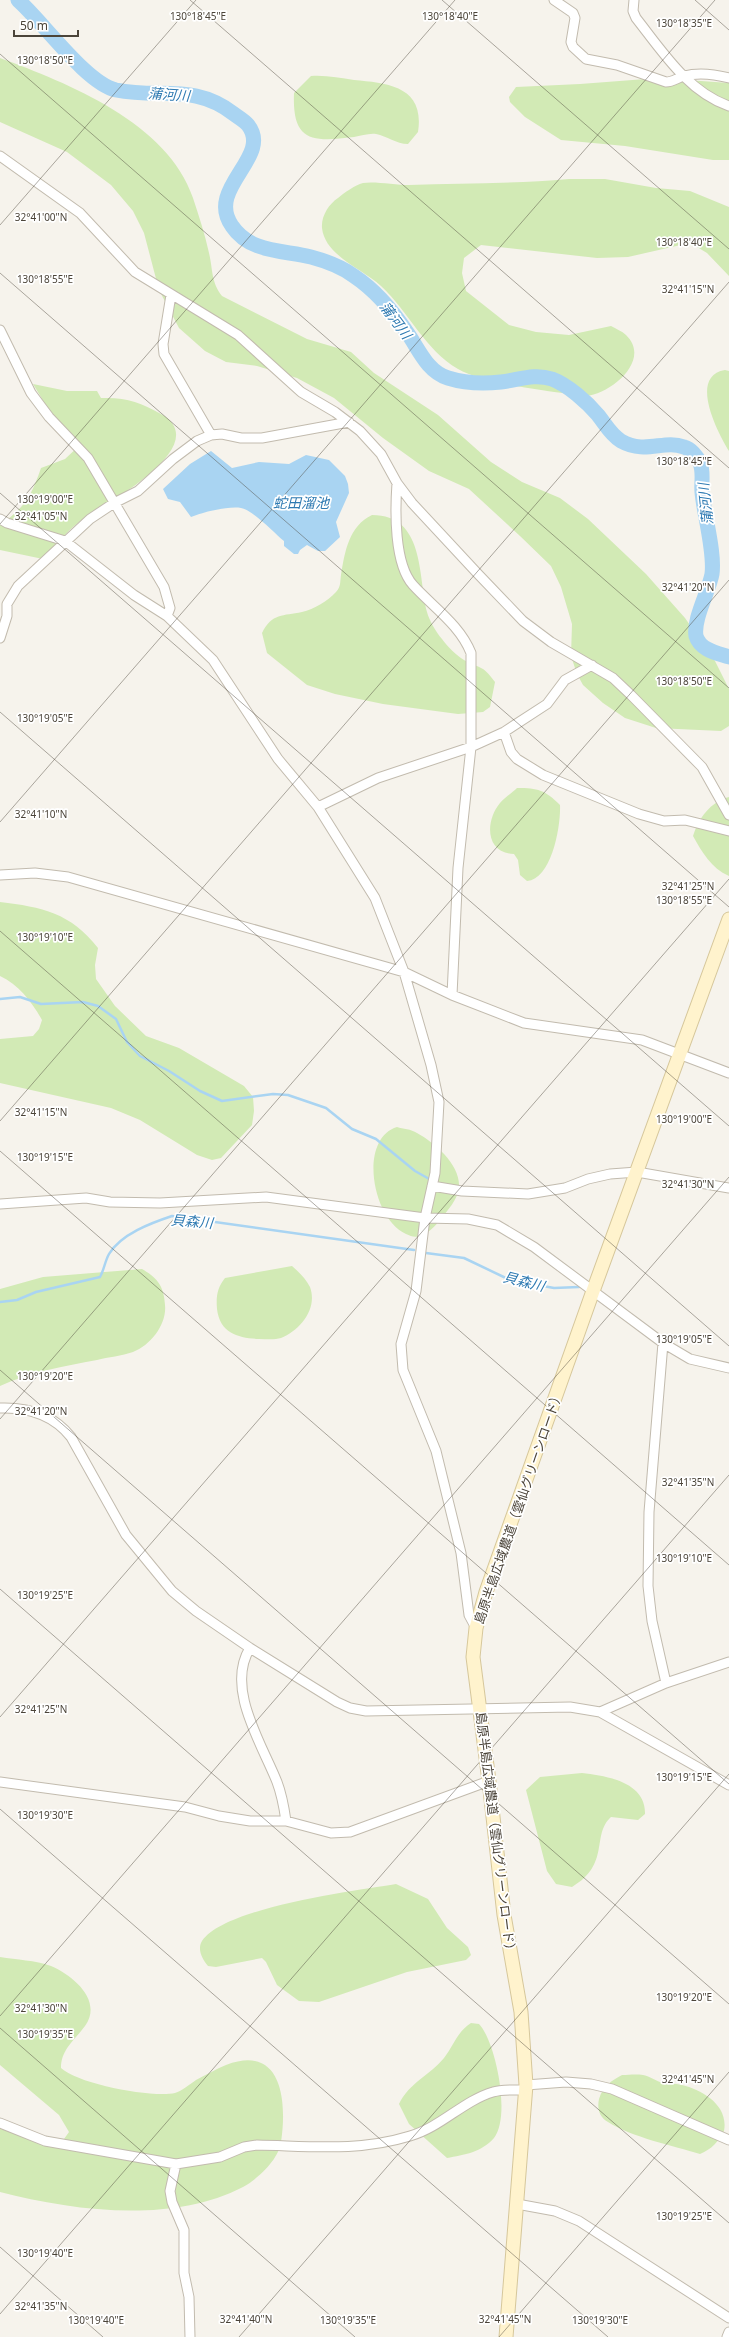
<svg xmlns="http://www.w3.org/2000/svg" width="729" height="2337" font-family="'Noto Sans','Noto Sans JP',sans-serif">
<style>
.green{fill:#d2eab5}
.water{fill:#a9d4f2}
.lines{fill:none;stroke-linecap:round;stroke-linejoin:round}
.stream{stroke:#a9d4f2;stroke-width:2.5}
.river{stroke:#a9d4f2;stroke-width:15}
.street-casing{stroke:#c2bbae;stroke-width:11}
.secondary-casing{stroke:#d6c79b;stroke-width:15}
.street{stroke:#fff;stroke-width:9}
.secondary{stroke:#fff3cd;stroke-width:13}
.ticks{fill:none;stroke:#4b4439;stroke-width:1;stroke-opacity:0.45}
.labels{text-anchor:middle;dominant-baseline:central;stroke-width:3.5;stroke-linejoin:round;paint-order:stroke}
.street-label{font-size:13px;fill:#4b4439;stroke:#fff}
.water-label{font-size:14px;font-style:italic;fill:#2e7ab2;stroke:#fff}
.ticks-label{font-size:10px;text-anchor:middle;fill:#4b4439;stroke:#fff;stroke-width:3.5;stroke-linejoin:round;paint-order:stroke}
</style>
<rect width="100%" height="100%" fill="#f6f3ec"/>
<path class="green" d="M0,58C68,83 168,123 193,198C199,216 205,235 209,253C213,270 211,282 222,296L307,339L351,352L374,373L438,415L491,462L522,482L560,498L588,519L646,574L685,618L715,661L729,689V726L721,731L656,728L625,718L603,703L583,685L577,674L571,656L572,624L561,587L551,566L520,536L469,489L429,471L383,438L334,398L297,378L257,366L226,362L205,351L179,328L159,290L144,233L133,211L111,185L67,152L0,122Z
M311,76C326,75 340,78 354,80C389,83 425,87 418,132L408,144C396,144 387,136 376,134C369,133 361,136 354,137C312,142 292,142 294,93Z
M659,78L729,83V160H713L625,146L561,140L525,117L510,102L509,97L516,87L580,84Z
M569,179H605L656,188L690,191L729,207V276L707,253L697,247L685,244L628,257L597,258L481,245L464,258L462,273L466,291L509,325L536,332L569,335L611,326C616,329 622,331 626,335C652,360 611,394 586,396C581,396 574,394 569,394C540,390 482,383 458,369C425,350 409,312 381,286C363,269 325,256 322,228C321,216 329,204 338,198C344,193 355,185 363,183C374,181 396,185 409,185C462,183 516,184 569,179Z
M725,370L729,371V451C718,433 688,376 725,370Z
M33,384L67,391H97L101,398C126,397 140,402 161,414C217,446 101,506 79,522C66,532 54,547 43,559L0,550V525C25,507 31,497 41,468L65,459L80,445L50,412Z
M372,515C425,515 418,576 427,612C429,620 436,632 442,639C447,646 457,656 464,660C481,670 481,663 495,682L490,707L483,712L458,714L383,704L335,694L307,685L267,653L262,633C272,613 283,616 302,612C314,609 328,601 336,592C341,587 340,581 341,575C345,551 349,526 372,515Z
M517,788C538,788 545,790 560,805C561,825 552,879 527,881L520,875L518,860L514,854C485,853 485,821 500,803C505,797 512,793 517,788Z
M729,797V876C711,868 702,852 693,836C699,818 710,802 729,797Z
M0,902C42,907 71,913 98,948L95,965L96,979L115,1006L146,1036L179,1048L244,1086L253,1097L254,1111L252,1125L221,1158L212,1160L197,1155L140,1120L111,1108L0,1083V1039L33,1036L39,1029L42,1020C32,1002 19,985 0,976Z
M397,1127C403,1129 411,1129 417,1133C435,1143 461,1165 459,1188C458,1199 447,1211 441,1219C435,1226 429,1233 420,1236C414,1238 411,1236 406,1234C372,1219 358,1139 397,1127Z
M292,1266C299,1272 306,1279 310,1287C318,1309 300,1330 281,1338C275,1340 266,1339 259,1339C239,1338 220,1334 217,1309C216,1297 217,1288 225,1278Z
M142,1269C158,1278 164,1287 165,1305C167,1324 151,1345 133,1352C122,1356 108,1357 97,1360C64,1366 31,1372 0,1386V1289L43,1277Z
M582,1773C607,1776 646,1782 645,1814L638,1820L611,1817C591,1835 611,1864 572,1887L556,1884L547,1871L526,1790L540,1777Z
M396,1884L428,1899L447,1928L468,1947L471,1955L466,1960L407,1972L319,2002L299,2001L277,1985L266,1962L262,1958L216,1967L208,1966C202,1959 197,1949 202,1941C225,1907 354,1891 396,1884Z
M0,1957C17,1960 35,1960 51,1966C74,1976 103,2001 85,2026C75,2040 61,2049 61,2068C78,2084 152,2098 175,2093C182,2091 190,2084 196,2080C206,2075 216,2069 226,2065C283,2043 287,2103 281,2142C279,2159 258,2179 243,2187C172,2224 74,2211 0,2192V2129L51,2140L64,2139L69,2132L59,2115L0,2065Z
M471,2023L479,2024C496,2042 511,2117 494,2138C482,2152 464,2155 447,2158L409,2124L399,2104C409,2083 430,2075 444,2058C454,2045 457,2032 471,2023Z
M622,2075C628,2075 636,2074 643,2075C649,2076 655,2080 660,2082C667,2084 675,2083 682,2085C702,2090 729,2105 724,2131C718,2142 712,2149 700,2154C674,2146 631,2137 608,2122C599,2117 597,2108 599,2099C603,2086 611,2081 622,2075Z"/>
<path class="water" d="M211,451L232,468L259,462L289,464L306,455L329,460L345,476L348,484L349,493L336,522L340,537L325,551H318L307,545L300,550L298,554H294L284,546V541C274,533 253,510 241,508C228,506 203,512 191,517L180,502L168,499L163,489L190,464Z"/>
<g class="lines">
<path class="stream" d="M0,999L20,997L41,1004L83,1002L98,1006L116,1019L127,1042L140,1056L169,1071L200,1091L222,1101L273,1094L288,1095L326,1108L352,1129L376,1139L415,1171L431,1180
M426,1253L464,1258L510,1280L554,1288L579,1287
M0,1302L17,1300L36,1292L100,1277C104,1270 105,1261 109,1254C121,1234 151,1223 172,1216L414,1250"/>
<path class="river" d="M18,0C43,22 86,83 116,90C161,99 194,83 234,114C238,117 245,121 248,125C273,157 205,188 232,226C250,253 283,250 311,257C326,261 342,267 354,276C375,290 392,310 406,331C418,347 426,371 448,378C464,383 484,384 501,382C519,380 534,373 552,379C568,385 587,402 598,415C606,425 610,434 621,441C646,455 664,439 684,447C691,449 697,456 700,463C704,472 701,483 702,492C704,515 715,552 712,574C709,591 693,619 696,636C700,650 717,653 729,657"/>
<defs>
<path id="street" d="M554,0L573,13L575,18L571,42L573,47L586,59L617,65L666,82C673,82 677,78 684,76C699,72 714,74 729,78
M634,0L633,11L636,18C662,51 688,92 729,106
M0,156L80,213L135,272L238,335L301,392L335,412L360,431L381,454L397,483L412,503L478,574L523,621L551,642L613,678L631,695L702,767L729,815
M171,295L163,344L164,354L211,435
M0,330L31,393L49,417L88,458L164,587L170,608L167,616
M397,483C395,511 394,564 413,585C433,607 460,625 471,653V747L458,868L452,995
M0,519L7,523L65,541L134,595L167,616L213,660L278,759L318,807L375,898L404,972L431,1065L439,1102L435,1173L425,1218L416,1291L401,1344L403,1370L436,1451L461,1553L469,1615L476,1628
M0,638L7,616V604L18,586L90,519L114,503L138,491L173,459L197,441L211,435L222,434L241,438H262L349,422
M504,732L511,752L517,759L543,775L639,814L664,821L685,820L729,831
M318,807L378,778L471,747L504,732L547,704L565,680L592,665
M0,875L35,873L68,877L404,972L452,995L524,1023L642,1040L729,1073
M432,1186L462,1191L528,1194L565,1188L588,1179L610,1174L637,1172L729,1188
M0,1204L86,1198L110,1202L160,1203L266,1197L425,1218L468,1219L497,1225L534,1247L663,1343L690,1359L729,1368
M663,1343L649,1512L648,1586L652,1621L666,1683
M0,1408C28,1407 53,1414 71,1437L126,1535L172,1591L196,1611L250,1648L337,1702L350,1708L366,1711L570,1707L600,1712L729,1785
M250,1648C225,1688 262,1744 277,1782C282,1795 284,1807 286,1821
M600,1712L666,1683L729,1662
M0,1782L185,1807L219,1816L250,1821H286L331,1833L350,1832L489,1781
M526,2085L566,2082L591,2084L612,2089L729,2140
M0,2123L45,2141L176,2164L220,2157L244,2147L257,2145C310,2146 358,2152 410,2136C441,2127 463,2101 493,2092C502,2089 515,2090 526,2090
M176,2164L170,2191L172,2202L184,2230V2273L189,2297L190,2337
M517,2204L555,2211L579,2221L729,2318
M727,2337L729,2332"/>
<path id="secondary" d="M506,2337L526,2085L521,2012L504,1915L489,1781L473,1657L476,1628L486,1592L593,1291L729,919"/>
</defs>
<use href="#street" class="street-casing"/>
<use href="#secondary" class="secondary-casing"/>
<use href="#street" class="street"/>
<use href="#secondary" class="secondary"/>
</g>
<path class="ticks" d="M190,0L729,468M442,0L729,249M695,0L729,30M0,54L729,688M0,225L196,0M0,273L729,907M0,493L729,1126M0,524L455,0M0,712L729,1346M0,822L715,0M0,931L729,1565M0,1121L729,282M0,1151L729,1784M0,1370L729,2004M0,1419L729,580M0,1589L729,2223M0,1717L729,879M0,1809L608,2337M0,2016L729,1177M0,2028L355,2337M0,2247L103,2337M0,2314L729,1475M239,2337L729,1774M499,2337L729,2072"/>
<g class="labels">
<g class="street-label">
<text transform="translate(518 1507) rotate(-71)">島原半島広域農道（雲仙グリーンロード）</text>
<text transform="translate(496 1834) rotate(83)">島原半島広域農道（雲仙グリーンロード）</text>
</g>
<g class="water-label">
<text transform="translate(169 94) rotate(4)">蒲河川</text>
<text transform="translate(396 320) rotate(53)">蒲河川</text>
<text x="301" y="502">蛇田溜池</text>
<text transform="translate(705 504) rotate(-96)">蒲河川</text>
<text transform="translate(192 1221) rotate(5)">貝森川</text>
<text transform="translate(524 1281) rotate(14)">貝森川</text>
</g>
</g>
<g class="ticks-label">
<text x="198" y="20">130°18'45"E</text>
<text x="450" y="20">130°18'40"E</text>
<text x="684" y="27">130°18'35"E</text>
<text x="45" y="64">130°18'50"E</text>
<text x="41" y="221">32°41'00"N</text>
<text x="684" y="246">130°18'40"E</text>
<text x="45" y="283">130°18'55"E</text>
<text x="688" y="293">32°41'15"N</text>
<text x="684" y="465">130°18'45"E</text>
<text x="45" y="503">130°19'00"E</text>
<text x="41" y="520">32°41'05"N</text>
<text x="688" y="591">32°41'20"N</text>
<text x="684" y="685">130°18'50"E</text>
<text x="45" y="722">130°19'05"E</text>
<text x="41" y="818">32°41'10"N</text>
<text x="688" y="890">32°41'25"N</text>
<text x="684" y="904">130°18'55"E</text>
<text x="45" y="941">130°19'10"E</text>
<text x="41" y="1116">32°41'15"N</text>
<text x="684" y="1123">130°19'00"E</text>
<text x="45" y="1161">130°19'15"E</text>
<text x="688" y="1188">32°41'30"N</text>
<text x="684" y="1343">130°19'05"E</text>
<text x="45" y="1380">130°19'20"E</text>
<text x="41" y="1415">32°41'20"N</text>
<text x="688" y="1486">32°41'35"N</text>
<text x="684" y="1562">130°19'10"E</text>
<text x="45" y="1599">130°19'25"E</text>
<text x="41" y="1713">32°41'25"N</text>
<text x="684" y="1781">130°19'15"E</text>
<text x="45" y="1819">130°19'30"E</text>
<text x="684" y="2001">130°19'20"E</text>
<text x="41" y="2012">32°41'30"N</text>
<text x="45" y="2038">130°19'35"E</text>
<text x="688" y="2083">32°41'45"N</text>
<text x="684" y="2220">130°19'25"E</text>
<text x="45" y="2257">130°19'40"E</text>
<text x="41" y="2310">32°41'35"N</text>
<text x="246" y="2323">32°41'40"N</text>
<text x="505" y="2323">32°41'45"N</text>
<text x="96" y="2324">130°19'40"E</text>
<text x="348" y="2324">130°19'35"E</text>
<text x="600" y="2324">130°19'30"E</text>
</g>
<path d="M14 30v6h64v-6" fill="none" stroke="#4b4439" stroke-width="2"/>
<text x="20" y="30" font-size="12" fill="#4b4439" stroke="#ffffff" stroke-width="3" paint-order="stroke">50 m</text>
</svg>
